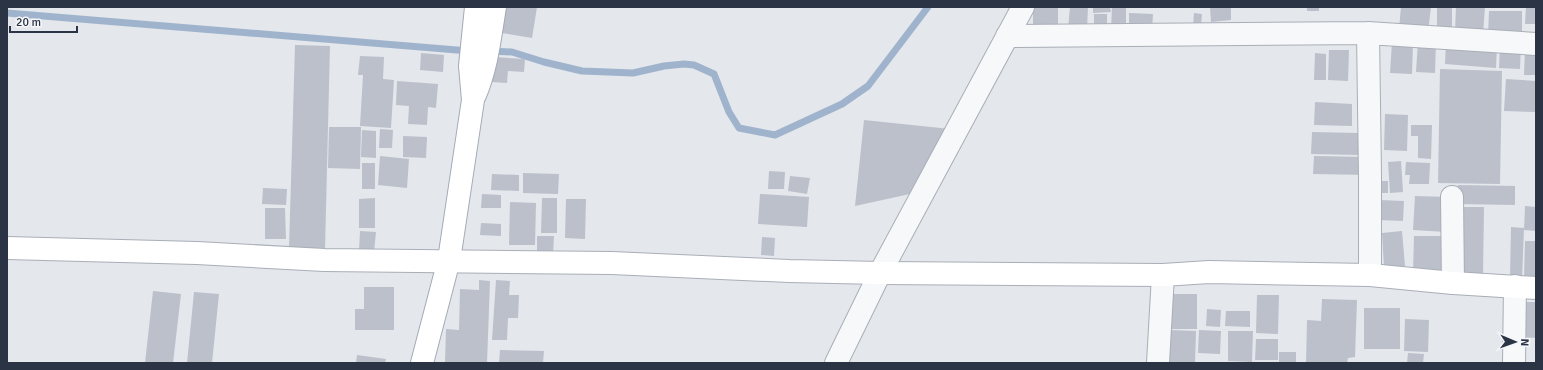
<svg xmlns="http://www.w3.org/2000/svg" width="1543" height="370" font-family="Signika,sans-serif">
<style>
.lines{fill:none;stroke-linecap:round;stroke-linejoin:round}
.stream{stroke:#9fb4cc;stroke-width:7}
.building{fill:#bbc0ca}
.street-casing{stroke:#a9aeb7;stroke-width:24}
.secondary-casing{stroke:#a9aeb7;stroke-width:24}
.primary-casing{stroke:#a3abb8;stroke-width:24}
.street{stroke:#f7f8fa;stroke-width:22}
.secondary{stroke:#fff;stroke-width:22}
.primary{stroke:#fff;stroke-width:22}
</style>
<rect width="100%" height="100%" fill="#e4e7ec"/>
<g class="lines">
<path class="stream" d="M7,13L469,51
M490,51L512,52L544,62L582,71L633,73L664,66L684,64L694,65L714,74L729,112L739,128L775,135L842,104L868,86L928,7"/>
</g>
<path class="building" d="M506,7H537L532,38L502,33Z
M1033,7H1058V32L1033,31Z
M1070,7H1088L1087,30L1068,29Z
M1093,7H1110L1111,12L1093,13Z
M1112,7H1126V29H1111Z
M1210,7H1231V20L1211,22Z
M1307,7H1319V11H1307Z
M1401,7H1431L1428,32L1399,29Z
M1437,7H1452V34H1437Z
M1456,7H1485L1483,34L1455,32Z
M1526,7H1536V24H1525Z
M1489,11H1522V38L1488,37Z
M1129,13L1153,14L1152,30L1129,29Z
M1194,13L1202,14L1201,27L1193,26Z
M1094,14H1107V33H1094Z
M1418,41H1436L1435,73L1416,72Z
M1392,42L1413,43L1412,74L1390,73Z
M1446,42L1497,45L1496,68L1445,64Z
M295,45L330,46L325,249L289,248Z
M1500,45L1521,46L1520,69L1499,68Z
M1525,47H1536V75H1524Z
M1329,50H1349L1348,81L1328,80Z
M421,53L444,55L443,72L420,70Z
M1315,53L1326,54V80H1314Z
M360,56L384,57L383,79L394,80L391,128L360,126L363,75H358Z
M494,57L525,59L524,72L508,71L507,83L492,82Z
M1440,69L1502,71L1500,184L1438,183Z
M1506,79L1536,81V112L1504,111Z
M397,81L438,84L436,108L428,107L427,125L408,124L409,106L396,105Z
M1315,102L1352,104V126L1314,125Z
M1385,114L1408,115L1407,151L1384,150Z
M864,120L950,129L919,192L855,206Z
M1411,125H1432L1431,159L1418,158V136H1411Z
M329,127H361L360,169L328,168Z
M380,129L393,130L392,148H379Z
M362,130L376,131V158L361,157Z
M1312,132L1358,133V155L1311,154Z
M403,136L427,137L426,158L403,157Z
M380,156L409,159L407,188L378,185Z
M1314,156L1368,157V175L1313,174Z
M1401,161L1403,192L1390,193L1388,162Z
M1406,162L1430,163L1429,184H1409L1410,175H1405Z
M362,163H375V189H362Z
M769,171L785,172L784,189H768Z
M523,173L559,174L558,194L523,193Z
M492,174L519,175V191L491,190Z
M790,176L810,178L807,194L788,191Z
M1375,181H1388V193H1375Z
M1458,185L1515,186V205L1457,204Z
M263,188L287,189L286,205L262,204Z
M482,194L501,195V208H481Z
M760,194L809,197L807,227L758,224Z
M1415,196L1449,197L1447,232L1413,230Z
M375,198V228H359V199Z
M542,198H557V233H541Z
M566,199H586L585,239L565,238Z
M1379,200L1404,201L1403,221L1378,220Z
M510,202L536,203L535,245H509Z
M1525,206L1536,207V231L1524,230Z
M1461,207H1484L1483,276H1460Z
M265,208H285L286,239H265Z
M481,223L501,224V236L480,235Z
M1511,227L1524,228L1522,279L1510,278Z
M360,231L376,232L374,252L359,251Z
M1402,231L1405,266L1384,267L1382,233Z
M537,236H554L553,255L537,254Z
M1414,236H1449L1448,274H1413Z
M762,237L775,238L774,256L761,255Z
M1525,241H1536V279H1524Z
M479,280L490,281L487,363H445L446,329L459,330L460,289L479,290Z
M496,280L510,281L509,295H519L518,318H508L507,340H492Z
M364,287H394V330H355V309H364Z
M153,291L181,294L173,363H145Z
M194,292L219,294L212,363H187Z
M1170,294H1197V329H1170Z
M1257,295H1279L1278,334L1256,333Z
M1322,299L1357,300L1355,357L1348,358L1347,363H1306L1307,320L1321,321Z
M1520,302H1536V338L1519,337Z
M1364,308H1400V349H1364Z
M1207,309L1221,310L1220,327L1206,326Z
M1226,311H1250V327L1225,326Z
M1405,319L1429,320L1428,352L1404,351Z
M1170,330L1196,331L1195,363H1169Z
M1199,330L1221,331L1220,354L1198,353Z
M1228,331H1253L1252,362L1228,361Z
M1256,339H1278V360H1255Z
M500,350L544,351L543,363H499Z
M1279,352H1296V363H1279Z
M1408,353L1424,354L1423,363H1407Z
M357,355L386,359L385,363H356Z"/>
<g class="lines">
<defs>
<path id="street" d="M1368,33L1370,176V275
M1007,36L1368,33L1536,44
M1452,197L1453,283
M836,363L880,273L1023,7
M1158,363L1163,275
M1514,363L1515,286"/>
<path id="secondary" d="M7,248L197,253L324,260L612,263L789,271L880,273L1163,275L1209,272L1370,275L1453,283L1536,288"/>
<path id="primary" d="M475,95C487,67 490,37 495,7
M422,363L449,260L473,100L470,66L476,7"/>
</defs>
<use href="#street" class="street-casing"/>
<use href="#secondary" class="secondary-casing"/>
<use href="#primary" class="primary-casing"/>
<use href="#street" class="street"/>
<use href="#secondary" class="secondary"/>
<use href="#primary" class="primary"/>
</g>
<rect width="1543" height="370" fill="none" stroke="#2b3445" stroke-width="16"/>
<g transform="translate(1515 342) rotate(92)" stroke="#f4f6f9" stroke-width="3" paint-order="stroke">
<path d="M0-3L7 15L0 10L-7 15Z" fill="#2b3445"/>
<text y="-6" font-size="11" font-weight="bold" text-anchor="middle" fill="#2b3445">N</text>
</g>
<path d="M10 26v6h67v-6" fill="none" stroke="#2b3445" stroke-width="2"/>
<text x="16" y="26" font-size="12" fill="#2b3445" stroke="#f4f6f9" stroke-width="3" paint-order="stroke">20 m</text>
</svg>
